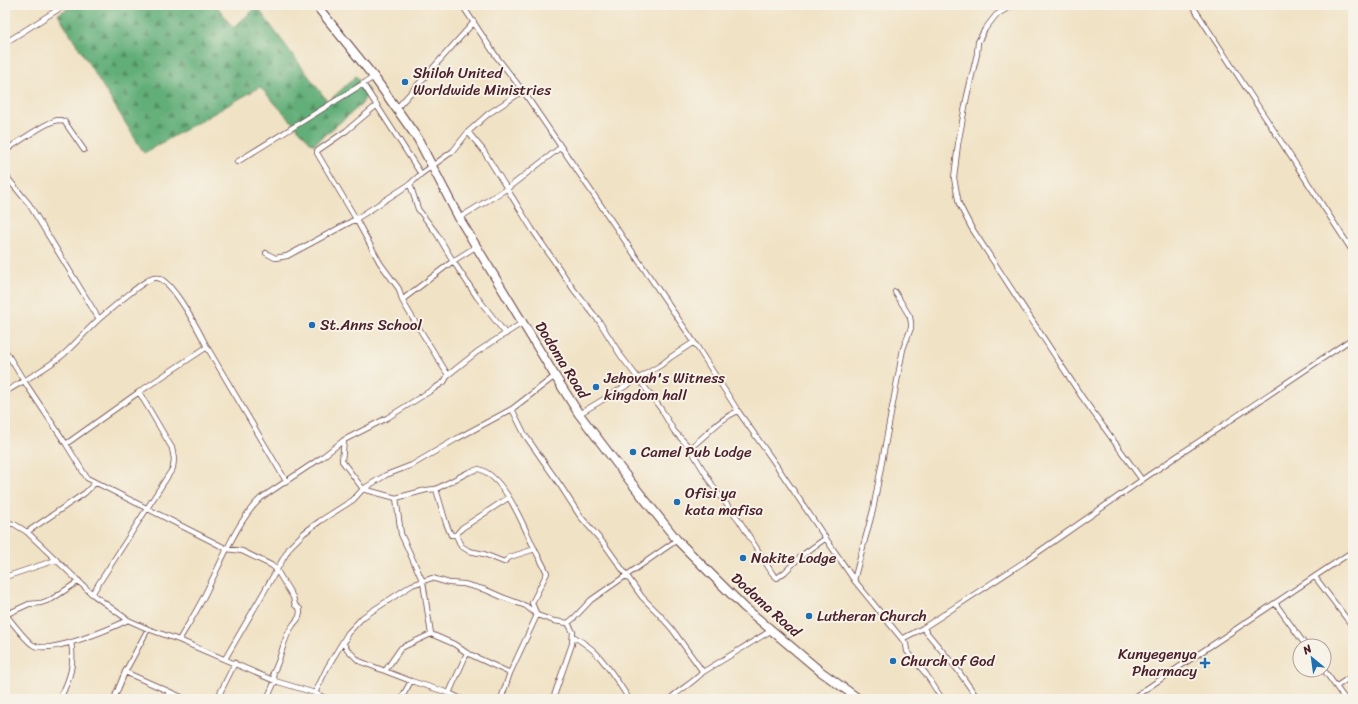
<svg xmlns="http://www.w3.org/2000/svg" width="1358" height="704" font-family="Sriracha,sans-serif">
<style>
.forest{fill:url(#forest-firs);stroke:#566652}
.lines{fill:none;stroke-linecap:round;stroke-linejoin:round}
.minor-casing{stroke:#633c42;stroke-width:6}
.trunk-casing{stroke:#633c42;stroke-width:10}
.minor{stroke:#fff;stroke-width:4.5}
.trunk{stroke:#fff;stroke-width:8}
.poi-dot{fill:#1f6fb2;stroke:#f7f3e8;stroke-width:1.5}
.labels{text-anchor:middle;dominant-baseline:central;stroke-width:4;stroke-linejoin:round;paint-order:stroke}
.poi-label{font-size:15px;fill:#4a1f2b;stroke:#f7f3e8;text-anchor:start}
.street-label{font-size:15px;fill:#4a1f2b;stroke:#f7f3e8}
</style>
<defs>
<pattern id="forest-firs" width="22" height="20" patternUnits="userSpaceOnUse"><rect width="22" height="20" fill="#62ae78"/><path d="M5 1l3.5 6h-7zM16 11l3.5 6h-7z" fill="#538d63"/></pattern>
</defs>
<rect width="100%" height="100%" fill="#f7f3e8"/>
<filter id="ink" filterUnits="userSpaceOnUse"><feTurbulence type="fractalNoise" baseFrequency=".025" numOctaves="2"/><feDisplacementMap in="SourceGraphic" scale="8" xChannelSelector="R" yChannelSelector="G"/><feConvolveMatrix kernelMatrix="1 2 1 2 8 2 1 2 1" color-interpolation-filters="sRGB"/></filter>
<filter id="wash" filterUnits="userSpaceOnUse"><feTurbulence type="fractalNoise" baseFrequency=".012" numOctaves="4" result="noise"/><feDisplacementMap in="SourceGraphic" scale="16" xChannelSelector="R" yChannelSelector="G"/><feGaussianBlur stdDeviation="0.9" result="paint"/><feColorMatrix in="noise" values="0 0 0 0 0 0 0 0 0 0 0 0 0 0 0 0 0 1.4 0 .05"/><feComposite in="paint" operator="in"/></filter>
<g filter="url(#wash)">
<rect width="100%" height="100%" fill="#f0e2c5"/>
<path class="forest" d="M74,5H216L233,28L257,7L328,102L356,76L369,91L361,105L313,145L260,87L144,153L58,14Z"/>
</g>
<g filter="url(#ink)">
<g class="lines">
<defs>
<path id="minor" d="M462,5L496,56L523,91L694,342L738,411L772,459L854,580L902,639
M1013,5L996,15L985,29L978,42L977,54L967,96L958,144L954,178L959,204L971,227L1082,397L1142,480
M1192,5L1353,252
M5,43L65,5
M363,84L421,174
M377,105L346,131L317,151V153L356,219L380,263L399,289L402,300L409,312L448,375
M397,108L474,22
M468,132L483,150L532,229L574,290L599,321L621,356L638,378L661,409L674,431L690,448L716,491L739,520L772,573L777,578L785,572L801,556L826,538
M5,151C15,144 48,121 58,120C61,120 61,120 64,121L84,150
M237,162L374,77
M5,175L29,204L99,319
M410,184L418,209L437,234L453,261L477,297L506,334
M459,218L508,188L561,147
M266,253L275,258L287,256L356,219L410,184L421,174L453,151L468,132L488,114L523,91
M402,300L453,261L477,246
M5,350L24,381L66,444L87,478L227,549L242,551L271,565L276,569L293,597L295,605L300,609C300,619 298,618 293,625C282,639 282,659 273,673L275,681L267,699
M5,392C25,380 46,369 64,354C76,343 87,330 99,319C107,312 116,305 124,298C132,292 149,276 158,278C173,281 200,333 207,347
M512,409L525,435L560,485L580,516L605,545L642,597L658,613L672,629L703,672
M579,414L661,365L671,357L694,342
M344,440L342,461L363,489L396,498L401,534L423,582L431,634
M66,444L139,392L207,347L286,481
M690,448C706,436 719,419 738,411
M436,489L446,523L451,535H456L461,546L469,551L484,554L504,562L510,557L535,549
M396,498L426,490L436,489L469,472L479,469C505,477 523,525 534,548C538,556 543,564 547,573L532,603L537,615L510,673L501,699
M5,518L7,523L14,524L27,532L92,594L128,620L148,629L179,640L275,681L315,693L327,699
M27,532L85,493L95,483
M456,535L462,528L508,498
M5,577L56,560
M1315,577L1353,627
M854,580L873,510L903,349L911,328V323L910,317L895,292
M92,594L173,468L174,459L172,448L139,392
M1275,603L1306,646
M5,615L29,604L41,603L52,599L79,581
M6,615C12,622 26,641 33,645C49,655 110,629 128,620
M923,628L957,669L978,699
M573,636C581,641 589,646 596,653C609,667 619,683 629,699
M179,640C189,623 200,606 208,588C222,561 238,519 261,498L321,458L344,440L387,418L435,388L444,382L448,375L477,352L522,323
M346,640L343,643L347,649L359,661L411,681L449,693L461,699
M225,659L290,547L304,533L320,521L353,500L363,489L386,475L412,465L458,438L512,409L555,376
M1324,670L1345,699
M385,671L401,648L431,634L454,644L467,653L510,673
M125,672L186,699
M1337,686L1353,675
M315,693L327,668L348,633L363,617L412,585L432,578L449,583L464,584L486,590L502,597L526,606L537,615L554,621L568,623L574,618L591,600L677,540
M449,693L467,653
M60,699C70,678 75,665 71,642
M114,699L125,672L148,629
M166,699L169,692
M217,699L235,663
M401,699L411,681
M553,699L572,644L573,632L568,623
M670,699C680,689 693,683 703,672L772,630
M942,699L926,674L907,651L906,644L902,639L923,628L1024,562L1149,475L1353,338
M1131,699L1353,551"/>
<path id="trunk" d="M316,5L374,77L418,139L459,218L555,376L579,414L630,481L677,540L744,607L820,671L859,699"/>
</defs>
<use href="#minor" class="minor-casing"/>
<use href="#trunk" class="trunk-casing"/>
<use href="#minor" class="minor"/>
<use href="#trunk" class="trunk"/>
</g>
</g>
<g class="poi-dot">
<circle cx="405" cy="82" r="4"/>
<circle cx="312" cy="325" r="4"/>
<circle cx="596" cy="387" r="4"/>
<circle cx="633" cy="452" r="4"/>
<circle cx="677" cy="502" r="4"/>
<circle cx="743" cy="558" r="4"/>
<circle cx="809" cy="616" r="4"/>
<circle cx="893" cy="661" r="4"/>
<path d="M1203 657h4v4h4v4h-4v4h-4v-4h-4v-4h4z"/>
</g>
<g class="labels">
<g class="poi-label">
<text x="413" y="73">Shiloh United<tspan x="413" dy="17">Worldwide Ministries</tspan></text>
<text x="320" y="325">St.Anns School</text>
<text x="604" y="378">Jehovah's Witness<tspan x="604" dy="17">kingdom hall</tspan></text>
<text x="641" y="452">Camel Pub Lodge</text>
<text x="685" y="493">Ofisi ya<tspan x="685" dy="17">kata mafisa</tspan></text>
<text x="751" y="558">Nakite Lodge</text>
<text x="817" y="616">Lutheran Church</text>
<text x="1197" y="654" text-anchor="end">Kunyegenya<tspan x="1197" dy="17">Pharmacy</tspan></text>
<text x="901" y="661">Church of God</text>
</g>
<g class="street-label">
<text transform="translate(562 360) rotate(58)">Dodoma Road</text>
<text transform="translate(766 605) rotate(42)">Dodoma Road</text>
</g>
</g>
<rect width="1358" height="704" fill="none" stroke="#f7f3e8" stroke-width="20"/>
<g transform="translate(1312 658) rotate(331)"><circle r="19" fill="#f7f3e8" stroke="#b29e9c"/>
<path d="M0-3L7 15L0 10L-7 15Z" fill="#1f6fb2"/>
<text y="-6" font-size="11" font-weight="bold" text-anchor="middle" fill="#4a1f2b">N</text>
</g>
</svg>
